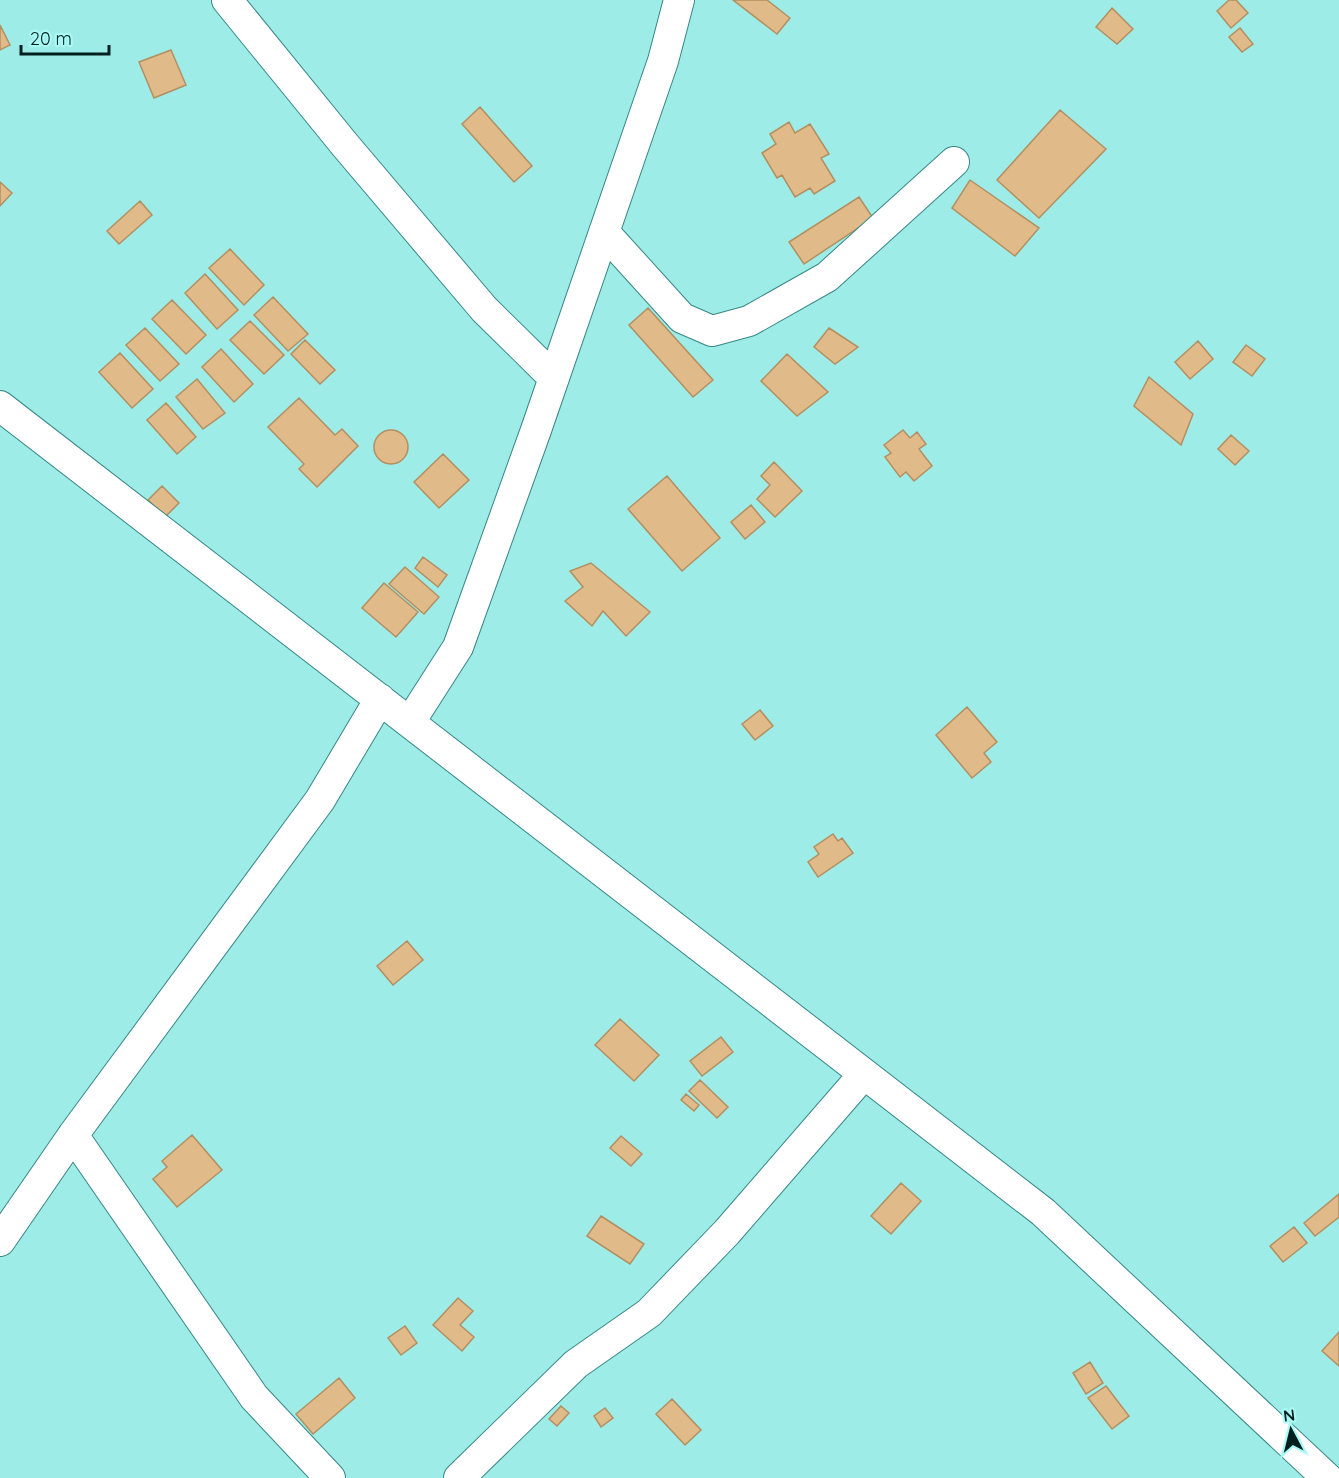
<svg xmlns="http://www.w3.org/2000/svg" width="1339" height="1478" font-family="Quicksand,sans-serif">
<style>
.building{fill:#e1ba8a;stroke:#b38f60;stroke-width:1.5}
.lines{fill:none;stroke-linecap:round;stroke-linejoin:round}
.minor-casing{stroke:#388785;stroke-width:32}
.minor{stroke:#fff;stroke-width:30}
</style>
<rect width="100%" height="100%" fill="#9dece8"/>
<path class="building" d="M733,0H767L790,18L777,34Z
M1229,0H1236L1248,13L1231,28L1217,11Z
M1112,8L1133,29L1117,44L1096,27Z
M0,25L10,45L0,50Z
M1240,28L1253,44L1242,52L1229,37Z
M171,50L186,85L154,98L139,62Z
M480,107L532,166L514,182L462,124Z
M1060,110L1106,149L1039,218L997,180Z
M789,122L795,133L810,124L829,154L821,158L835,181L814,194L810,188L795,197L782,175L777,178L762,153L776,144L770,134Z
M970,180L1039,228L1015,256L952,208Z
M0,182L12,193L0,206Z
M859,197L873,218L804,264L789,242Z
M140,201L152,215L119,244L107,231Z
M230,249L264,285L244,305L209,268Z
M205,274L238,310L217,329L185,293Z
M273,297L308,334L288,351L254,315Z
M172,300L206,335L186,354L152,319Z
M648,308L713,380L693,397L629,325Z
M250,321L284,355L264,374L230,340Z
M145,328L179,364L160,381L126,345Z
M829,328L858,347L835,364L814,347Z
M305,340L335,370L320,384L291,354Z
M1198,341L1213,359L1190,379L1175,362Z
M1246,345L1265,359L1252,376L1233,362Z
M221,349L253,384L234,402L202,367Z
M120,353L153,389L132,408L99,372Z
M787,354L828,392L797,416L761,381Z
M1149,377L1193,414L1181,445L1134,406Z
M197,379L225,413L203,429L176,397Z
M299,398L335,435L342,429L358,446L317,487L299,469L304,464L268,427Z
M166,403L196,437L177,454L147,420Z
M903,430L910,438L917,432L926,444L919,449L932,466L914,481L906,472L900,477L885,457L891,453L884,445Z
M374 447a17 17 0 1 1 34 0a17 17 0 1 1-34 0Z
M1231,435L1249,451L1235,465L1218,449Z
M443,454L469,480L439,508L414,482Z
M774,462L802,491L775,517L757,499L770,485L761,476Z
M667,476L720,538L682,571L628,509Z
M162,486L179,503L165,517L148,500Z
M751,505L765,522L745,539L731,522Z
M423,557L447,575L438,587L415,568Z
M591,563L650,612L626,636L603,611L592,626L565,601L583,587L570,571Z
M405,567L439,597L424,614L389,584Z
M384,583L418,612L396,637L362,608Z
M967,707L997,742L984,753L991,762L972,778L936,735Z
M760,710L773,726L755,740L742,724Z
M833,834L838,841L842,838L853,853L818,877L808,862L819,854L814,847Z
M407,941L423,960L393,985L377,966Z
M620,1019L659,1055L634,1081L595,1045Z
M721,1037L733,1052L702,1076L690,1061Z
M700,1080L728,1107L717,1118L689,1091Z
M686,1094L699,1105L694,1111L681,1100Z
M192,1135L222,1170L177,1207L153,1179L167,1167L162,1161Z
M621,1136L642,1154L631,1166L610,1148Z
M901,1183L921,1201L891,1234L871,1216Z
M1339,1194V1217L1315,1236L1304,1223Z
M601,1216L644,1244L630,1264L587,1236Z
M1294,1227L1307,1243L1283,1262L1270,1246Z
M458,1298L473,1311L460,1325L474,1337L462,1351L433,1325Z
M405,1326L417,1343L401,1355L388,1338Z
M1339,1332V1366L1322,1351Z
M1090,1362L1103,1383L1086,1394L1073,1373Z
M339,1378L355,1398L313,1434L296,1414Z
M1106,1386L1129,1416L1112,1429L1088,1398Z
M672,1399L701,1430L685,1445L656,1414Z
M561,1406L569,1413L557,1426L549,1419Z
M605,1408L613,1418L601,1427L594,1416Z"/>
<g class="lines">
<defs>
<path id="minor" d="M227,0L345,145L484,309L554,378
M604,232L682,318L712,331L749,321L827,277L954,162
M0,406L1043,1212L1327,1478
M410,722L458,647L536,430L663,61L679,0
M73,1135L254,1397L330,1478
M0,1241L73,1135L320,800L380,699
M459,1478L576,1364L649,1313L727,1232L864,1074"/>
</defs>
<use href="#minor" class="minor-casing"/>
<use href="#minor" class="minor"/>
</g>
<g transform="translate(1291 1430) rotate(353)" stroke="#aaf9f5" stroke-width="4.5" paint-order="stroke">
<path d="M0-4.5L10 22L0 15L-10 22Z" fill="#00201f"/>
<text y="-9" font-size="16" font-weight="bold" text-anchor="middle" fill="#00201f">N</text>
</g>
<path d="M21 45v9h88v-9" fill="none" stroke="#00201f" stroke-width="3"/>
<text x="30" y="45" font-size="18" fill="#00201f" stroke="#aaf9f5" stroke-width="4.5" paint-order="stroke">20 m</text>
</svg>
